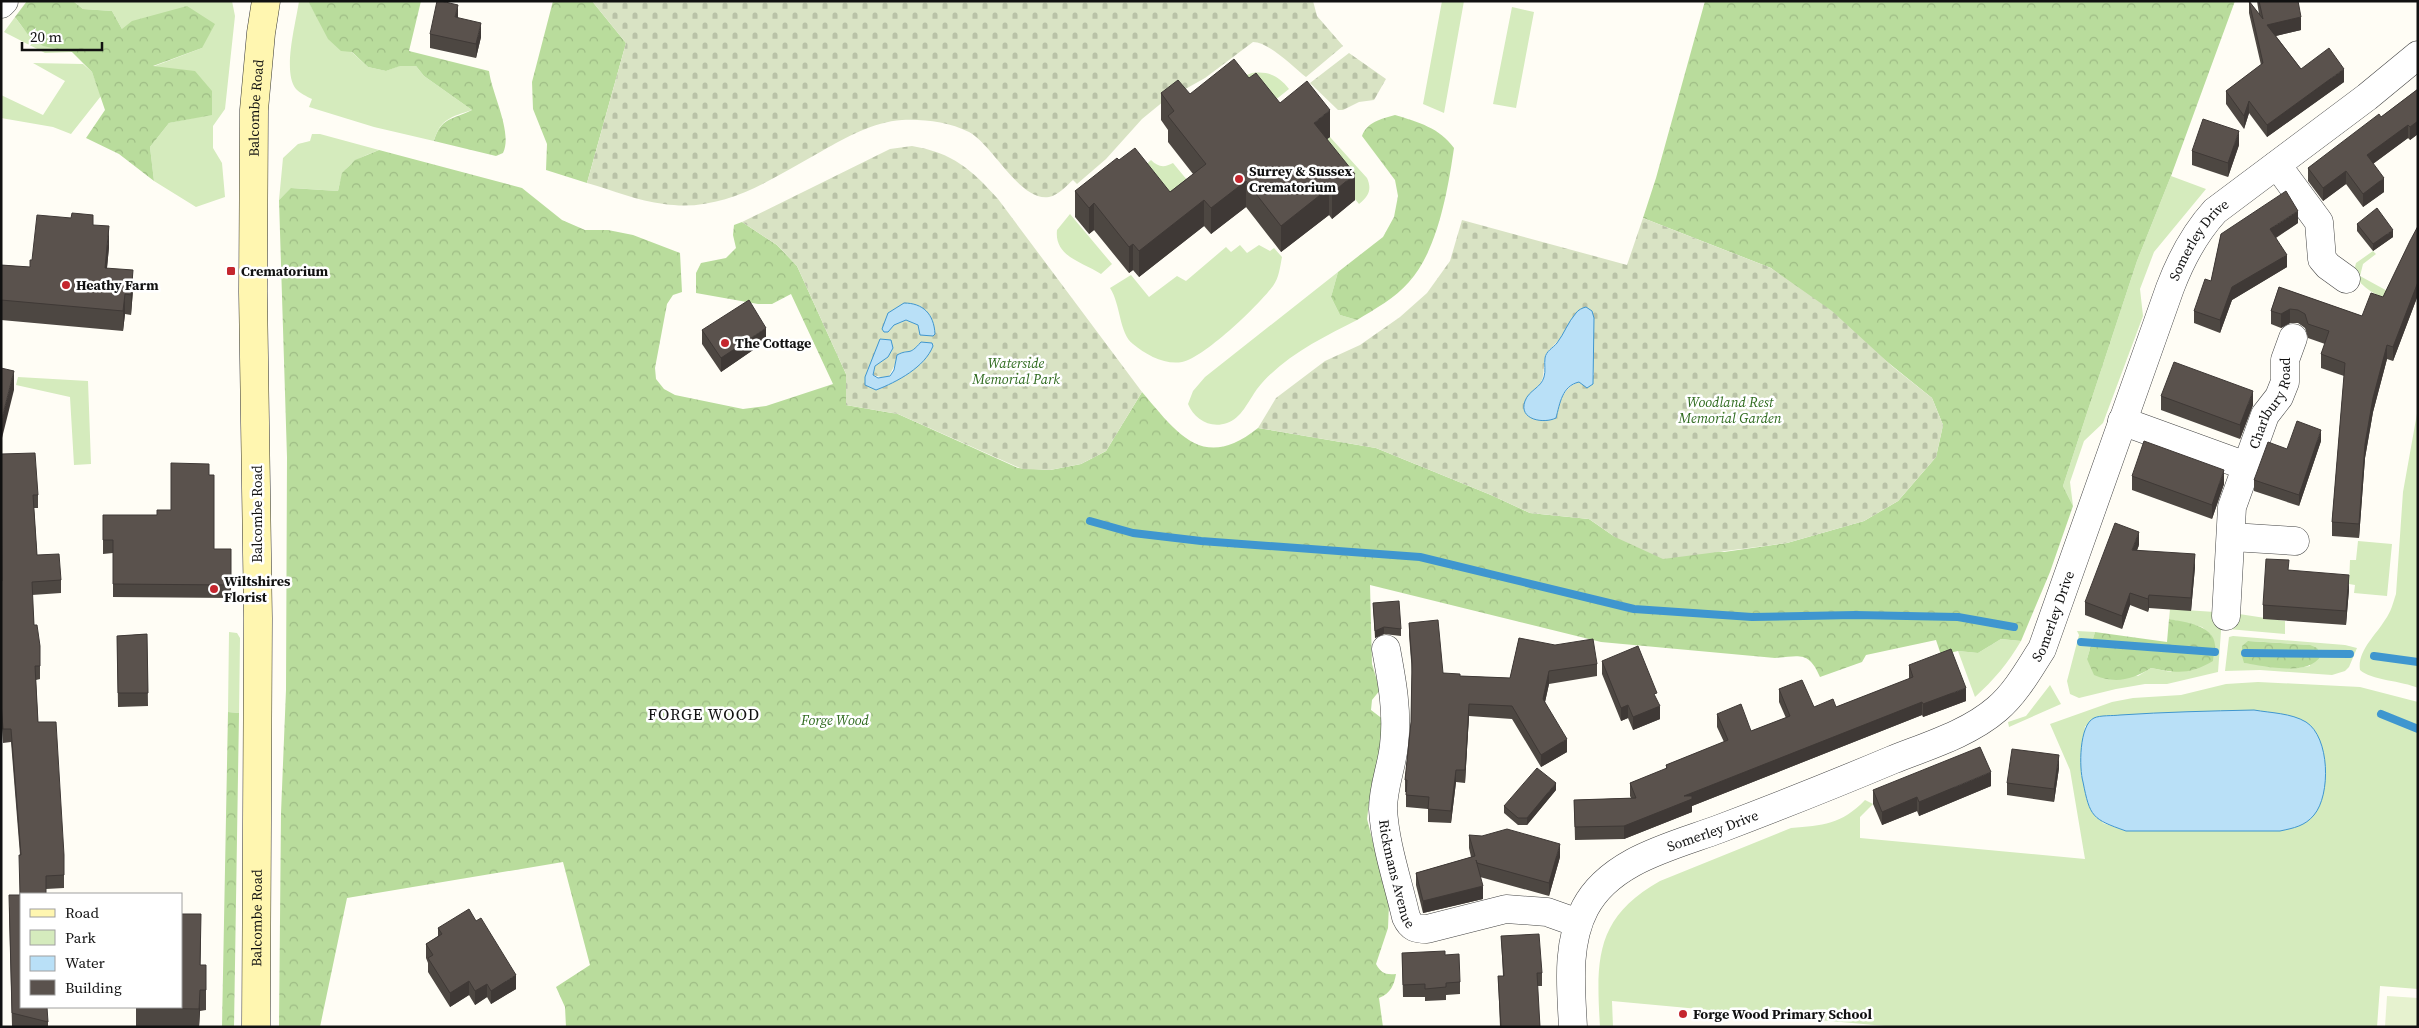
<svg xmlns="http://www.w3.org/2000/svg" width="2419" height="1028" font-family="'Source Serif 4',serif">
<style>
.green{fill:#d5ebbd;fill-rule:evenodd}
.forest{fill:url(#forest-crowns)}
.cemetery{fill:url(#cemetery-stones);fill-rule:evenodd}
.pitch{fill:#e6f2cf}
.water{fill:#b9e0f7;stroke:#3f96cf}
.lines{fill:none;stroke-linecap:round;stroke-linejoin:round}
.stream{stroke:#3f96cf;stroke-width:8}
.minor-casing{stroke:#444;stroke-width:29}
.tertiary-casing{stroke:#444;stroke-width:29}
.secondary-casing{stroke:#333;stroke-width:29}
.minor{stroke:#fff;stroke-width:28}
.tertiary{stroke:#fff;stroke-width:28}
.secondary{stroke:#fff6b0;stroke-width:28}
.wall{fill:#4d4742}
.shaded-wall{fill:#3f3936}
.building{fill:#5a524d;stroke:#3f3936}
.poi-dot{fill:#c4262e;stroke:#fff;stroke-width:2}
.labels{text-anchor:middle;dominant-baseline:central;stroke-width:5;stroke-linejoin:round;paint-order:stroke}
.street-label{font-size:14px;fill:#111;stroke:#fff}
.poi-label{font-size:14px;font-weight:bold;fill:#111;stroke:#fff;text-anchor:start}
.park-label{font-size:14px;font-style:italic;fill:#2f6b1f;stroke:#fff}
.quarter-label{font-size:16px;letter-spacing:1px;fill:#111;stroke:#fff}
</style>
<defs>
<pattern id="forest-crowns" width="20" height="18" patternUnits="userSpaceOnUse" patternTransform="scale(1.25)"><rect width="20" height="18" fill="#b9dc9c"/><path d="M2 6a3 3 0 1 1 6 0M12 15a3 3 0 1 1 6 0" fill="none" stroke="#9ebc85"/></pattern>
<pattern id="cemetery-stones" width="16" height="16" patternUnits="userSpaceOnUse" patternTransform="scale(1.25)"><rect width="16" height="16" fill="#d9e3c4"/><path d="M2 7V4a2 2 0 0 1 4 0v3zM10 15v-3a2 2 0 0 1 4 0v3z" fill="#b9c2a7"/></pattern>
</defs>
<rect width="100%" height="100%" fill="#fffdf5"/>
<path class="green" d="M73,1H232L235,16L225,109L213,126V148L222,163L225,197L196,207L154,181L150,147L169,123L212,114L152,67L202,48L122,29L112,11L83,9Z
M299,1H308L321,24L368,67L386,71L399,66H416L424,76L472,110C451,117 440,119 434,141L374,127L309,107L312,99C306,96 301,94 296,89C282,72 296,23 299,1Z
M1442,1H1464L1444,113L1423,104Z
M1512,7L1534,12L1516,108L1493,104Z
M15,17C34,44 40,45 72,52L45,53L4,32Z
M33,63L83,64L92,72L101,96L71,134L53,127L1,118V95L43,115L65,81Z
M1252,73C1269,71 1279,76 1289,89L1274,101L1244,76Z
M312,134H320L379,150C354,160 344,163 338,191L292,188L279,200L283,158L298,144L310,141Z
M1330,137L1367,178C1372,189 1369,196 1359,204L1314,149Z
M1151,160C1158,167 1164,168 1173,163L1197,192L1134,211L1135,175Z
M2171,176L2206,189L2154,252L2140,289L2143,316L2103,423L2084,441L2070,482L2073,506L2063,486L2137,261Z
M1070,214L1112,264L1101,274C1083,262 1054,257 1057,230Z
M1240,245L1247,253L1259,245L1270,251L1274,248L1282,257C1280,267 1279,278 1273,286C1259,305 1204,358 1182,362C1165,365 1146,355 1133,344C1119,333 1121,305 1110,288L1131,275L1149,297L1177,276L1186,281L1226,247L1231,252Z
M2373,251L2376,254L2363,264L2360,276L2391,293L2385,299C2371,292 2350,281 2356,263Z
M1338,272L1331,297L1340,315L1357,320C1322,338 1282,357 1257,389C1249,400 1241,419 1227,423C1210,429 1194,419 1188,404L1193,391L1205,377Z
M18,377L88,381L91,464L74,465L70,397L16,385Z
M2418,408V688C2403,681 2370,680 2360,670C2357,651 2376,635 2385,620C2391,612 2393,603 2396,594L2403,492Z
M2358,541L2392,544L2387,596L2354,593L2355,585L2349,584L2350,560H2356Z
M2170,609L2215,612L2222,618L2218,672L2167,684H2145L2116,689L2079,698L2070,694L2067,681L2079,635L2077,631L2095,632L2087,659L2138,676L2151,668L2171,672L2211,635L2202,627L2169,619Z
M2239,614L2285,621V634L2228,629V619Z
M229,632L237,633L240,638L239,713L228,712Z
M2233,636L2345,645L2357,648L2349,667L2345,671L2332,675L2260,670L2225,671L2229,637ZM2249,641L2309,645L2310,666L2297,668L2244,663Z
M2001,639L2021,641C2008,663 1994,680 1975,697L1958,651L1978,653Z
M2258,682L2360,687L2418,702V989L2380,986L2377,1027H1896L1612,1001L1613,1027H1600C1596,959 1595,918 1660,881L1791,828C1823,825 1841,825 1865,800L1873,804L1860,817V838L2085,859L2070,770L2050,724L2112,702L2133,698L2181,695L2226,684ZM2085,726L2280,831H2126L2103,823L2081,775Z
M2050,685L2061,704L2009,727L2008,722L2026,716Z"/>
<path class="forest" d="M27,1H73L83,9L112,11L122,29L132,21L187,6L215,24L202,48L153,66L195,71L212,91V115L169,123L150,147L154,181L119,154L86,138L105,110L92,72L72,52L43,46L29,36L15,17Z
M308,1H421L409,51L489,71C492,94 513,133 503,153L496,156L434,141C441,117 452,120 472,110L424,76L416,66H400L386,71L368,67L352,52L341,51L328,39Z
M553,1H592L626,43L587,183L546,170L547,144L533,109L532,82Z
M1705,1H2235L2171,176L2137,261L2063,486L2073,506L2050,572L2021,641L2001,639L1978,653L1958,651L1941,655L1936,640L1866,655L1862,662L1820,677C1809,651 1800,656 1775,658L1601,642L1370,585L1372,664L1380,690L1372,700L1371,710L1384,720L1378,777L1369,803L1367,819L1389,904L1388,928L1376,964C1381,973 1385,975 1396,974C1394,985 1391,993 1379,998L1383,1027H566L565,1007L556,987L590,965L563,862L347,898L320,1027H279L281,813L286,690L287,457L279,200L291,188L338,191L342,173L355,160L379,150L522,188L562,220L585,230H608L633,235L680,253L682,292L673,295L667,304L655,368L656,379L664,389L675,395L743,409L766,406L833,384L791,294L772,304H758L696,293V273L701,263L726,258L736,248L733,235L734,225L742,222L777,245L797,266L846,374V405L898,414L1018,468L1050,470L1081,464L1106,451L1142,392C1178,434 1203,472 1258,428L1376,448L1491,495L1530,513L1589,519L1615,537L1724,552L1787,543L1864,521L1898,501L1936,457L1943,425L1932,398L1771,268L1643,218L1656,178Z
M1395,115C1418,122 1440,128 1454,148C1448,189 1438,250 1409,282C1395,298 1375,309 1357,320L1340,315L1331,297L1338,272L1383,237L1394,217L1398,196L1395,180L1362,136C1367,122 1381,119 1395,115Z
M2169,619C2184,622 2214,625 2215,645C2216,649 2213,656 2213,661C2189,675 2177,673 2151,668C2132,680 2115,684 2094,675L2087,659L2095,632L2167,642Z
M2248,641L2310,645L2317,648L2321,656C2307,677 2265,666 2244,663L2242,656V646Z
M228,712L239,713L234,1027H222Z"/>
<path class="cemetery" d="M592,1H1313L1317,16L1343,46L1306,77C1293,67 1269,42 1253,42L1205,78L1164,101L1142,119L1106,159L1077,184L1073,180C1066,186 1059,195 1049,197C1020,202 994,146 969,132C949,122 924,119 902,120C873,122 847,137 822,151C771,179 724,213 664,204C638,201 612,190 587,183L626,43Z
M1349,53L1386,79L1374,100L1359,102L1343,110H1338L1310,83Z
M912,146C953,153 971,169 998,199L1142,392L1106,451L1081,464L1050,470L1022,469L898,414L846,405V374L797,266L777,245L742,222L890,149ZM890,340L883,360C876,363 873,368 873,375L885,378L889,376L901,353C910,353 915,352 919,344L910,371L888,385L876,390L865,377Z
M1643,218L1771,268L1832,311L1893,367L1932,398L1943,425L1936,457L1898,501L1864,521L1787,543L1663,559L1615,537L1589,519L1530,513L1491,495L1376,448L1258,428L1276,398L1325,361L1360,345L1400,317L1427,293L1450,261L1462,220L1627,265ZM1576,313L1594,318L1592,358L1594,375C1577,383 1568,383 1560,402L1532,391C1547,381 1542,373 1545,357C1546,352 1551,349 1554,345C1563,337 1569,324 1576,313Z"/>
<path class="pitch" d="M2387,996L2418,998V1027H2385Z"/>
<path class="water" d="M904,303C923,303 934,314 935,334L933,336L920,335L918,325L906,320L894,325L888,332H884L882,329L888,313Z
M1586,307L1592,311L1594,318L1593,384L1587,388L1579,382C1562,386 1560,403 1556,418C1544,424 1518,420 1525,401C1529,390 1541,388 1544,377C1546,371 1544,364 1545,358C1546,351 1553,348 1557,343C1564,334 1568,322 1576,313C1578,310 1582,308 1586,307Z
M880,339L891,340L893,348L888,357L875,366L873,375L878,378L890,376L894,370L897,355C910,348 908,357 921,342L932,343L933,346C925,367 897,382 876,390L865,385V377Z
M2254,710C2271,713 2291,713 2306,722C2330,737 2331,795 2314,815C2305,826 2294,828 2280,831H2126C2092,819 2090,817 2083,782C2079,768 2079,725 2094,718C2100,715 2113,716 2120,715C2165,712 2209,711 2254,710Z"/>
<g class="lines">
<path class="stream" d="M1090,521L1133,533L1201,541L1420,557L1634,609L1752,617L1855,615L1958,617L2014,627
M2081,642L2215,652
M2245,653L2350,654
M2374,656L2418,662
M2381,714L2418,729"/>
<defs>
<g id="minor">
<path d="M2277,165L2319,222L2322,259L2328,266L2346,279"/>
<path d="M2122,421L2246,466"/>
<path d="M2232,537L2295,541"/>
<path id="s1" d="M2226,616L2232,507L2265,415L2279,397L2285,382V360L2293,338"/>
<path id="s2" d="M1386,649C1392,681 1398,713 1394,745C1392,766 1383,787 1383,809C1385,845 1398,882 1406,917C1411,928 1416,929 1427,929L1506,909L1547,912L1578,923"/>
</g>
<g id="tertiary">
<path d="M1,4L4,1"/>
<path id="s3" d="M1573,1027C1571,988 1566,944 1585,908C1610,860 1673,846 1719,829C1777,807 1835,784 1892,760C1927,746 1968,734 1997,709C2016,693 2029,669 2042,649L2170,288C2181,259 2194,234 2215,211L2367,97L2418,55"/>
</g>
<g id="secondary">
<path id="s4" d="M256,1027L258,618L253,292L254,110L261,33L266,1"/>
</g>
</defs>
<use href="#minor" class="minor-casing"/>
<use href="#tertiary" class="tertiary-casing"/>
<use href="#secondary" class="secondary-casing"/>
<use href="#minor" class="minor"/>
<use href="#tertiary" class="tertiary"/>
<use href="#secondary" class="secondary"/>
</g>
<path class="wall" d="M2249,1L2259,14L2257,1H2298L2301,30L2276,36L2301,69L2344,82L2267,137L2249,113L2244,129L2226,104V91L2261,65L2249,13Z
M430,34L481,37L476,58L430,48Z
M1249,78L1280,103L1330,137L1327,139L1355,200L1332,219L1329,215L1281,252L1246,207L1211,234L1204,226L1139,277L1133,270L1129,273L1094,230L1089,234L1075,217V191L1119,160L1170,192L1193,174L1168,142V130L1161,120V93L1190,94Z
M2418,89V134L2410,140L2408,138L2373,164L2384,192L2363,207L2346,184L2323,201L2308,181V168L2381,117Z
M2239,145L2228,177L2192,165V151Z
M2298,223L2276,238L2287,267L2232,300L2220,333L2194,323V311L2211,281L2221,234Z
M2357,224L2393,237L2373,251L2357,231Z
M93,225L109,247L107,268L133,290L131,315L125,314L123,331L1,320V265L30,267L32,260Z
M2418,226V295L2393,361L2387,359L2373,412L2365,458L2359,538L2332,536V522L2344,376L2321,368V354L2325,344L2308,338L2305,328L2298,323H2290L2281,328L2271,324V311L2279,287L2362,316L2383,297Z
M702,330L766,341L721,372L702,344Z
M2161,396L2253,405L2240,439L2161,410Z
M2321,441L2299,506L2254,491V480L2287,449Z
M1,454L38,495V508H34L37,555L61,580V593L32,595L34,625L40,646V679L36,680L38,722L64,855V888L46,889L21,894L48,1022V1027L12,1026L9,908L20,895V855L11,742L3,743L1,715Z
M209,475L214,549H231V598L113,597V553L103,554V515H157L171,510Z
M2132,476L2224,484L2212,519L2132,490Z
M2139,545L2137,550L2195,567L2191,611L2149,608L2148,612L2130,605L2122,629L2085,615V602Z
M2289,570L2349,589L2346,625L2263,619V605Z
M1373,603L1401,629V636L1384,634L1375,638Z
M1409,623L1443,673L1460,676L1510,678L1519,638L1597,664V676L1549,684L1545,702L1567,752L1541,767L1512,719L1469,716L1465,783L1456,782L1451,823L1428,822V809L1406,807V792H1405V780L1411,722L1412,673L1409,635Z
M147,634L148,706L118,707L117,636Z
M1602,661L1657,700L1660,719L1633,730L1628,718L1621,721L1602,674Z
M1909,665L1966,701L1923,717L1922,715L1692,806V812L1624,839L1575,840L1574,800L1631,798L1630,796V783L1666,769V765L1724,742L1717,727V714L1751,731L1786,718L1779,702V689L1814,707H1836L1909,679Z
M2059,768L2054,802L2007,795V783Z
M1991,786L1919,816L1917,811L1882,825L1873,804V790Z
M1556,790L1527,825H1518L1504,813V806Z
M1469,835L1560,857L1549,896L1480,877L1483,899L1423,913L1416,885V873L1471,857L1469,848Z
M438,928L516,989L491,1004L487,997L475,1005L469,995L450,1007L428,972V963L426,958V944L438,936Z
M201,935L200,965L206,985V1010L200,1011L199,1027H136V1007Z
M1501,936L1542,973V986H1537L1540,1027H1500L1498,976H1503Z
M1402,953L1445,955L1460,982V994L1446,995V1000L1425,1001V997H1403Z"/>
<path class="shaded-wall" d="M458,5V18L455,17Z
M2301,17V30L2267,38V25Z
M481,23V37L476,58V44Z
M2344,69V82L2267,137V125Z
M2249,101V113L2244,129V116Z
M1330,110V137L1314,149V123Z
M2418,121V134L2410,140V127Z
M2408,125V138L2367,168V155Z
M2239,131V145L2228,177V163Z
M2346,171V184L2323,201V188Z
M1355,174V200L1332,219V193Z
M2384,178V192L2363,207V194Z
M1246,181V207L1211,234V208Z
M1329,188V215L1281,252V226Z
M1204,200V226L1139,277V251Z
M1094,203V230L1089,234V208Z
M2298,211V223L2270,241V229Z
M109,226V247L105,288V268Z
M2393,230V237L2373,251V244Z
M1133,244V270L1129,273V247Z
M2287,255V267L2232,300L2220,333V320L2232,287Z
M133,270V290L131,315V295Z
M2418,282V295L2393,361V347Z
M125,294V314L123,331V311Z
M2290,309V323L2281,328V314Z
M766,328V341L721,372V358Z
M2387,345V359L2373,412L2365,458L2359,538V524L2365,444L2373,398Z
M14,371V390L1,442V422Z
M2253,391V405L2240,439V425Z
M2321,430V441L2299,506V495Z
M2224,470V484L2212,519V505Z
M2139,532V545L2132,563V550Z
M2195,554V567L2191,611V598Z
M2349,575V589L2346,625V611Z
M2130,593V605L2122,629V616Z
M2149,595V608L2148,612V599Z
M1384,627V634L1375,638V631Z
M1549,671V684L1543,711V699Z
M1966,688V701L1923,717V704Z
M1922,702V715L1692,806V812L1624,839V826L1684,796Z
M1469,704V716L1465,783V770Z
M1628,705V718L1621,721V708Z
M1660,706V719L1633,730V717Z
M1567,739V752L1541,767V755Z
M2059,755V768L2054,802V789Z
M1456,770V782L1451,823V811Z
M1991,772V786L1919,816V802Z
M1556,783V790L1527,825V818Z
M1917,797V811L1882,825V812Z
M1560,844V857L1549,896V883Z
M1483,886V899L1423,913V901Z
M201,914V935L200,985V965Z
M516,975V989L491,1004V991Z
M469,981V995L450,1007V993Z
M487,984V997L475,1005V991Z
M200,990V1011L199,1027V1009Z"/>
<path class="building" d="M437,1H441L458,5L455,17L481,23L476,44L430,34Z
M2249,1L2263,19L2259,1H2298L2301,17L2267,25L2301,69L2329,48L2344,69L2267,125L2249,101L2244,116L2226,91L2263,63Z
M1234,59L1249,78L1256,73L1280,103L1307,81L1330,110L1314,123L1355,174L1332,193L1329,188L1281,226L1246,181L1211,208L1204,200L1139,251L1133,244L1129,247L1094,203L1089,208L1075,191L1117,158L1119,160L1135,148L1170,192L1206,164L1168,116L1174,111L1161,93L1178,80L1190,94Z
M2418,89V121L2410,127L2408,125L2367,155L2384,178L2363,194L2346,171L2323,188L2308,168L2379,114L2381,117Z
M2203,119L2239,131L2228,163L2192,151Z
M2286,191L2298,211L2270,229L2287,255L2232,287L2220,320L2194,311L2205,279L2211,281L2221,234Z
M2377,208L2393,230L2373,244L2357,224Z
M72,213L93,215V225L109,226L105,268L133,270L131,295L125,294L123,311L1,300V265L30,267V260H32L37,215L71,218Z
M2418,226V282L2393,347L2387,345L2373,398L2365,444L2359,524L2332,522L2345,363L2321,354L2329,331L2308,324L2305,314L2298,310L2290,309L2281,314L2271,311L2279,287L2362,316L2371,293L2383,297L2410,241Z
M749,300L766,328L721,358L702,330Z
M2174,362L2253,391L2240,425L2161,396Z
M1,368L14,371L1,422Z
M2297,421L2321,430L2299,495L2254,480L2268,442L2287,449Z
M2144,441L2224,470L2212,505L2132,476Z
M35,453L38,495H33L37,555L59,554L61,580L32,582L34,625H37L40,646V666H35L38,722H56L64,855V875L46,876V894H21V1007H47L48,1022L12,1013L9,895H20L19,855H21L11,729H3L1,702V581H2L1,454Z
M171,463L209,464V475H214V549H231V585L113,584V540H103V515H157V510H171Z
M2115,523L2139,532L2132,550L2195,554L2191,598L2149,595L2148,599L2130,593L2122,616L2085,602Z
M2266,559L2289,560L2288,570L2349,575L2346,611L2263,605Z
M1399,601L1401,629L1384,627L1375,631L1373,603Z
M1438,620L1443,673L1460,674V676L1510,678L1519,638L1555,645L1593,639L1597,664L1549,671L1543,699L1567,739L1541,755L1512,706L1469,704L1465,770H1456L1451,811L1428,809L1429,797L1406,795L1407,780H1405L1411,722L1412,663L1409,623Z
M147,634L148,693H118L117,636Z
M1638,646L1657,693L1654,694L1660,706L1633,717L1628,705L1621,708L1602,661Z
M1951,649L1966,688L1923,704L1922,702L1684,796H1692V799L1624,826L1575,827L1574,800L1636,798L1630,783L1667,768L1666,765L1728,740L1717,714L1741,704L1751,731L1790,716L1779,689L1802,680L1814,707L1833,699L1836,707L1913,677L1909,665Z
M1980,747L1991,772L1919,802L1917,797L1882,812L1873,790Z
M2012,749L2059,755L2054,789L2007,783Z
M1537,768L1556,783L1527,818H1518L1504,806Z
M1507,829L1560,844L1549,883L1477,863L1476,860L1483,886L1423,901L1416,873L1475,856L1469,835L1482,836Z
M469,909L476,921L481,918L516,975L491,991L487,984L475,991L469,981L450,993L428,958L433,955L426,944L442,934L438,928Z
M181,914H201L200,965H206V990H200L199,1009L136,1008V1007H181Z
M1539,934L1542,973H1537L1540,1027H1501L1498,976H1504L1501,936Z
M1445,951V955L1459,954L1460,982L1446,983V987L1425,989V984L1403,985L1402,953Z"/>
<g class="poi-dot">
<circle cx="1239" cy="179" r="5"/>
<rect x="226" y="266" width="10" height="10" rx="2.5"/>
<circle cx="66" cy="285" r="5"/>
<circle cx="725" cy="343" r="5"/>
<circle cx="214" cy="589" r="5"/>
<circle cx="1683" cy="1014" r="5"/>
</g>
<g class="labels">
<g class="street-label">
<text stroke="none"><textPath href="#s4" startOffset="919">Balcombe Road</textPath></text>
<text stroke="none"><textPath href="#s3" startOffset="1099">Somerley Drive</textPath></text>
<text stroke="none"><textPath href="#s1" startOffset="221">Charlbury Road</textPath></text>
<text transform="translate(257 514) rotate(-90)">Balcombe Road</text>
<text stroke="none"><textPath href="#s3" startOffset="694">Somerley Drive</textPath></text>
<text stroke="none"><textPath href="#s3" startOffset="274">Somerley Drive</textPath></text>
<text stroke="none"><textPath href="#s2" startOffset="228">Rickmans Avenue</textPath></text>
<text stroke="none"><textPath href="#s4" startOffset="109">Balcombe Road</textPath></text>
</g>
<g class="poi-label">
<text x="1249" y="171">Surrey &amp; Sussex<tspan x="1249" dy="16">Crematorium</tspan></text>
<text x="241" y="271">Crematorium</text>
<text x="76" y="285">Heathy Farm</text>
<text x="735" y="343">The Cottage</text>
<text x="224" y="581">Wiltshires<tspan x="224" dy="16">Florist</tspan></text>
<text x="1693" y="1014">Forge Wood Primary School</text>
</g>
<g class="park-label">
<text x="1016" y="363">Waterside<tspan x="1016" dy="16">Memorial Park</tspan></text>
<text x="1730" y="402">Woodland Rest<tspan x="1730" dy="16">Memorial Garden</tspan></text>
<text x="835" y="720">Forge Wood</text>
</g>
<g class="quarter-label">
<text x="704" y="714">FORGE WOOD</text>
</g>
</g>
<rect width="2419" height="1028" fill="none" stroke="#111111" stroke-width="5"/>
<rect x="20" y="893" width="162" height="115" fill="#ffffff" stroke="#a0a0a0"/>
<rect x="30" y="909" width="25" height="8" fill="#fff6b0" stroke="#a0a0a0"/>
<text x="65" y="918" font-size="15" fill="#111111">Road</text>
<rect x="30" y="930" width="25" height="15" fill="#d5ebbd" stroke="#a0a0a0"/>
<text x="65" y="943" font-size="15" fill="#111111">Park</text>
<rect x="30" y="956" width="25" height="15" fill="#b9e0f7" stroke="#a0a0a0"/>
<text x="65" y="968" font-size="15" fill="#111111">Water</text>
<rect x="30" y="980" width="25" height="15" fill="#5a524d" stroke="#a0a0a0"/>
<text x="65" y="993" font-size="15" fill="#111111">Building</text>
<path d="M22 42v8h80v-8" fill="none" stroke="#111111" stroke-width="2.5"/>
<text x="30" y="42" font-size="15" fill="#111111" stroke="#ffffff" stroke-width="4" paint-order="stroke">20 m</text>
</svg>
